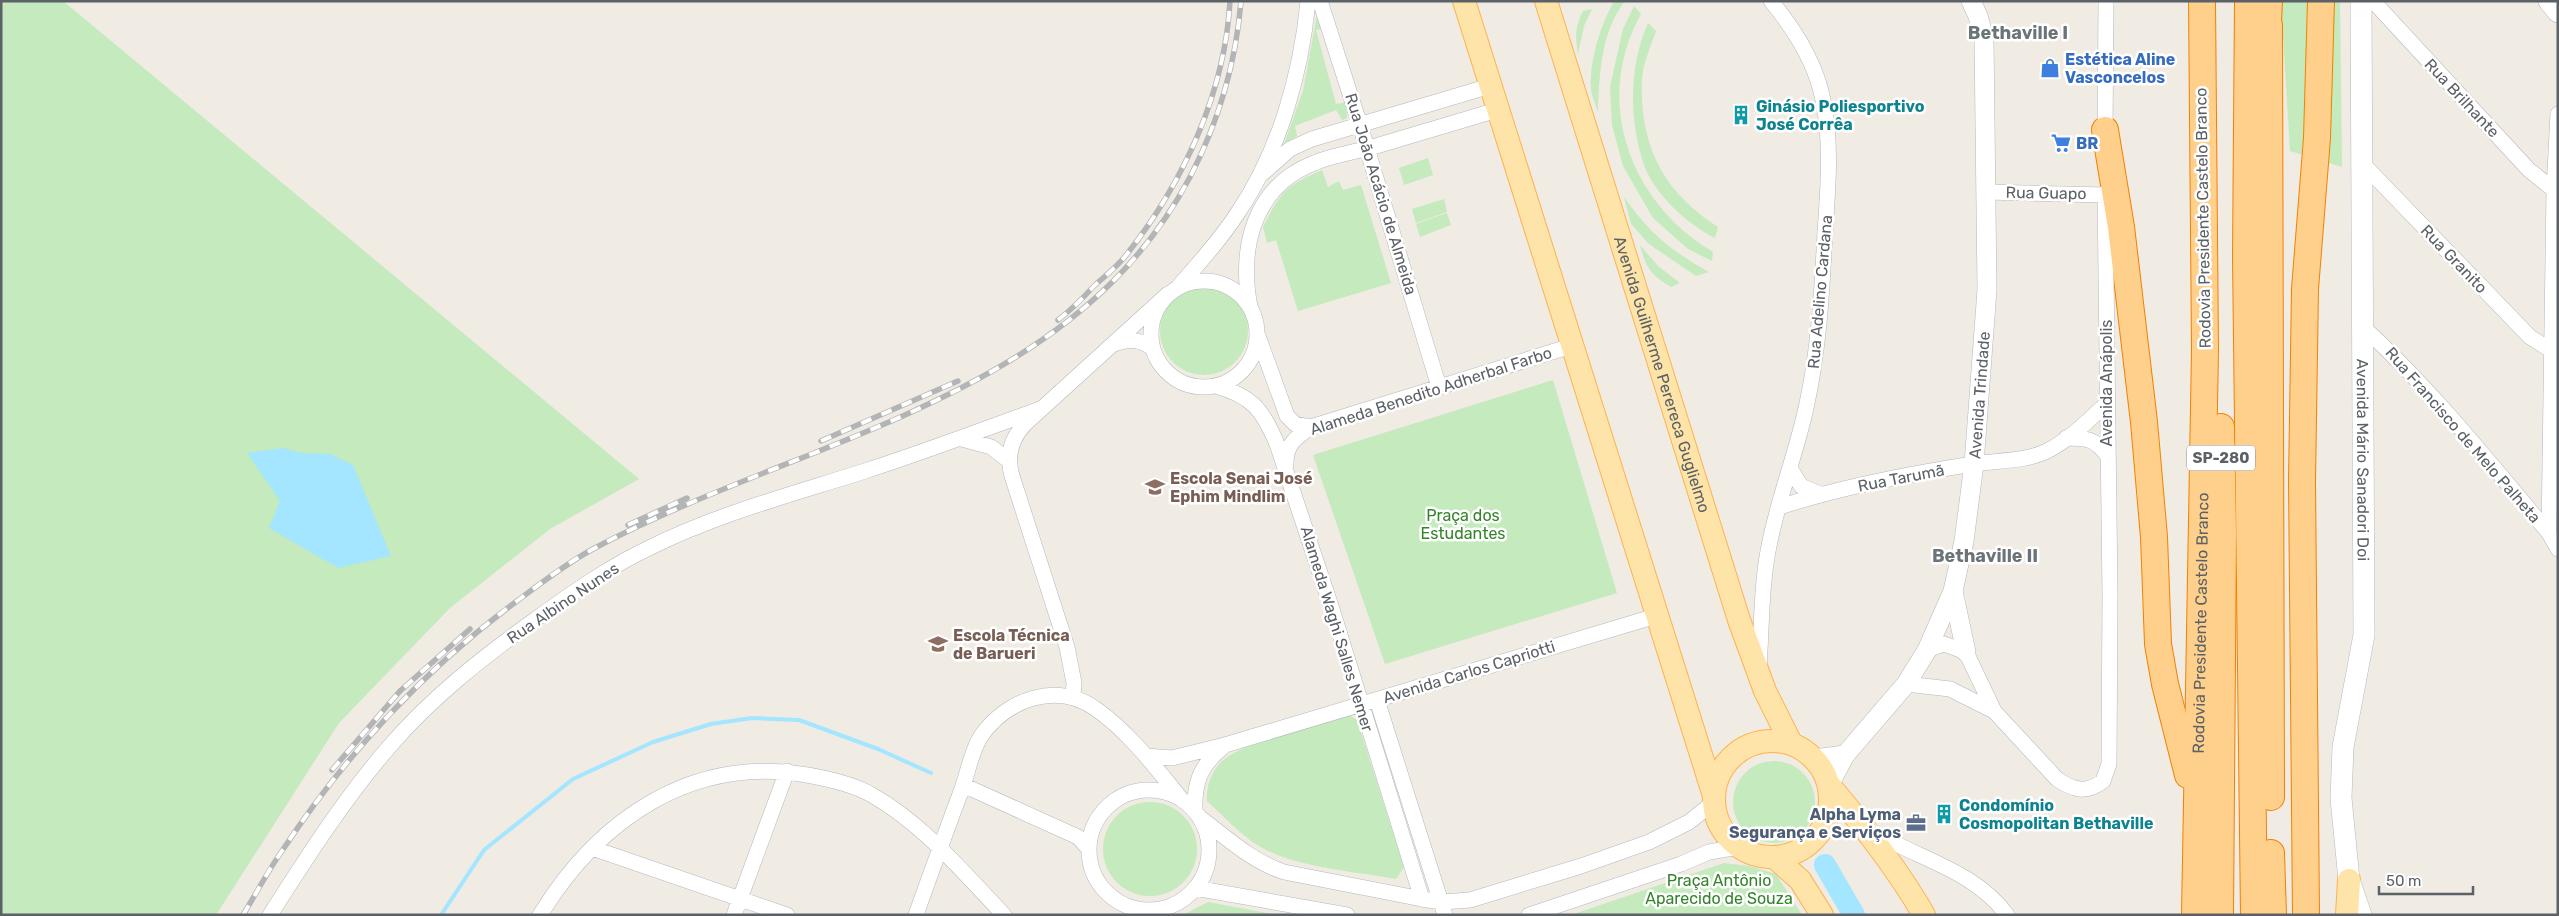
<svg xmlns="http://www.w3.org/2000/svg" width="2559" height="916" font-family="Rubik,sans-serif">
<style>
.green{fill:#c4eabd}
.water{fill:#a4e5ff}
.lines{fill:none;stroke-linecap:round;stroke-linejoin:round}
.stream{stroke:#a4e5ff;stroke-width:4}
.river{stroke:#a4e5ff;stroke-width:22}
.minor-casing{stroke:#b4b8bc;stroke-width:16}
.tertiary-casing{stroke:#b4b8bc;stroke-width:20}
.secondary-casing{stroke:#b5babf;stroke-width:22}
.primary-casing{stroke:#ffb24d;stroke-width:24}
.motorway-casing{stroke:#f38100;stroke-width:28}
.minor{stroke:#fff;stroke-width:15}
.tertiary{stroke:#fff;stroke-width:19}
.secondary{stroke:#fff;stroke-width:21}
.primary{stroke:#ffe4a9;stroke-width:22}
.motorway{stroke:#ffd08b;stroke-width:26}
.rail-casing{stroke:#b3b4b5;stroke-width:5.5}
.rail{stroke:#fff;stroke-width:4;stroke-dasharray:11;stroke-linecap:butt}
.labels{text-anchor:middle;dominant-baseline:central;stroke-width:5;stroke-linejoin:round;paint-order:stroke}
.shield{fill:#fff;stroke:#8c9094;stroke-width:1}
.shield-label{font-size:15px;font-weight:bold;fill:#5b6166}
.shop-label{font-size:16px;font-weight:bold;fill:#366cbe;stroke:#fff;text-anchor:start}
.street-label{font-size:16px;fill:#5b6166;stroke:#fff}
.culture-label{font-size:16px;font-weight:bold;fill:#0d838f;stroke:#fff;text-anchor:start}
.education-label{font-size:16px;font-weight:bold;fill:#785e54;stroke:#fff;text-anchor:start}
.park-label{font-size:16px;fill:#35842c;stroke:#fff}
.service-label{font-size:16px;font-weight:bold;fill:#4e5e75;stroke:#fff;text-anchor:end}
.neighbourhood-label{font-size:18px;font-weight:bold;fill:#6c7478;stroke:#fff}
</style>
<rect width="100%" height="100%" fill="#f0ebe3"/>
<path class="green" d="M1,1H63L639,479L550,529L450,608L339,723L216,915H1Z
M1618,1H1625C1601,31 1599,76 1598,113C1596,105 1592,97 1591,90C1589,62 1600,27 1613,3Z
M2281,1H2340L2342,167L2290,151Z
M1634,6L1641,14C1592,101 1630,203 1713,252L1712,261L1688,249L1653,218L1623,166L1612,125L1610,87L1623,29Z
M1318,9L1324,28L1316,30L1336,104L1347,102V118L1342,120L1336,110L1295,126L1297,136L1284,144L1303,91Z
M1592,9L1584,26L1578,54C1575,37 1575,27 1583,11Z
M1648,23L1656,31C1651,46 1643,63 1642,79C1639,145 1663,192 1718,227L1715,238C1688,225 1652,192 1643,162C1629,117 1629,66 1648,23Z
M1428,158L1433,175L1404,185L1399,168Z
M1322,170L1328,187L1339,181L1343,190L1361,185L1391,283L1298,311L1276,240L1267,243L1263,227C1281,191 1286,186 1322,170Z
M1624,197C1649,233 1671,251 1709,272L1696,276L1649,244L1631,224Z
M1444,199L1447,212L1416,223L1412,209Z
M1447,213L1451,225L1420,237L1416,224Z
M1640,245L1658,266L1680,283L1671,287C1651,275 1646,268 1640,245Z
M1160 331a44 44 0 1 1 88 0a44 44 0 1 1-88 0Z
M1553,380L1617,593L1385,664L1313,455Z
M1349,715L1357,720L1404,867L1396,879C1354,871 1296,868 1259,846C1240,835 1223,815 1207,801C1206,787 1211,773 1221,762C1243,741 1318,725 1349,715Z
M1733 802a41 41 0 1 1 82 0a41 41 0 1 1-82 0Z
M1103 849a47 47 0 1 1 94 0a47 47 0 1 1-94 0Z
M1724,863L1749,866L1776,874L1802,915H1571Z
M1208,902L1277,915H1183Z"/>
<path class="water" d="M283,448L301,453L330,454L353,465L391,556L338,568L269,528L280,501L247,453Z"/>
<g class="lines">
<path class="stream" d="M441,915L484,850L573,779L653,742L711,724L752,718L799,720L878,749L931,773"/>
<path class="river" d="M1825,865L1854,915"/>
<defs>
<path id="minor" d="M1320,1L1360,125L1439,387
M2373,1L2529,170L2554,190
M2105,137L2106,1
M2361,162L2530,337L2552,351
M1263,173L1290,149L1312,139L1490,86
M1987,192L2105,195
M1151 334a53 53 0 1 1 106 0a53 53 0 1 1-106 0Z
M1179,286C1200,262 1220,240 1237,214C1279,152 1301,75 1308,1
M1250,307C1239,248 1253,187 1314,163C1333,155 1356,152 1376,146C1416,134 1457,122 1497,110
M2362,326C2431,389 2489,462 2549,533L2558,549
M1258,336L1287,416L1295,424L1311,427
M1114,344C1128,339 1141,338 1153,349
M1216,386C1252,396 1263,410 1277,444L1331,606L1422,899
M2066,438C2086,438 2094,438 2107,455
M962,439L991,447L1008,460
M1286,465C1285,445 1296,437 1311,427L1571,346
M1790,468L1801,486L1820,494
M1780,507C1840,487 1909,474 1973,464C1998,460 2024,462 2047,451C2069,440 2089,420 2107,403
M2549,533L2554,190L2558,114
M1927,650L1944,644L1966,652L1994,711L2057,779C2073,790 2086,794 2103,781L2109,764L2110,594L2105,193
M1759,666C1762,626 1761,585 1769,546C1778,499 1796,454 1806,408C1819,350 1822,291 1825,232C1828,189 1832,143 1823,100C1816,63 1795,30 1771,1
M1906,684L1950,689L1994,711
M1073,697L1074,683L1067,647L1012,476C1006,455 1011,438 1026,423L1168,294
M1377,700L1445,915
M1146,756L1172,758L1225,745L1656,616
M963,785L1078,837L1089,849
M1089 850a60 60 0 1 1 120 0a60 60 0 1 1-120 0Z
M1195,811C1194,783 1200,766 1222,748
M1199,817C1226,837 1251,861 1284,872L1422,899L1442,902L1470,900L1581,866L1649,842L1689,822L1714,802
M1872,831C1918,859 1974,870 2007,915
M592,848L787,915
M1195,888L1347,915
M270,915C307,857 344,799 389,747C431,698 483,657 536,619C572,593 609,567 649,548C717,514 793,494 865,471C924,452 982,430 1040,409
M540,915C599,819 692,755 807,775C830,779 853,784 872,795C923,824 964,873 1004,915
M734,915L787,771
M916,915C931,872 947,829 963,786C968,771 972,750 981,736C1007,699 1057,681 1096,709C1130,733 1156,768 1182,800
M1529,915L1681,864L1709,852L1739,847"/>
<g id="tertiary">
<path d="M1953,591L1966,652"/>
<path d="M1815,759L1845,755"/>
<path id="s1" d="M1829,785L1845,755L1906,684L1927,650L1953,591L1964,541L1974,464L1987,290L1984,39L1978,16L1971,1"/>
</g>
<g id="secondary">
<path id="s2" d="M2361,1L2364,635L2343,747L2341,798L2349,880L2361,915"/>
<path d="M2549,1L2558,12"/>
</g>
<g id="primary">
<path d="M1464,1L1714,796"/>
<path id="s3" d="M1546,1L1739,620L1765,691L1791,743"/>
<circle cx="1772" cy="799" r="58"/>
<path d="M1829,785C1864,826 1897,868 1924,915"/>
<path d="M1774,857L1800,880L1822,915"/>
<path d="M2347,915L2349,880"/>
</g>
<g id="motorway">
<path d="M2248,1L2246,257L2254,915"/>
<path d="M2269,25L2271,797"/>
<path d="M2267,43L2269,1"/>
<path d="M2105,130L2121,227L2144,422L2154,537L2158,644L2165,684L2188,775"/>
<path d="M2271,853L2273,915"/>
<path id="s4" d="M2195,915L2205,350L2202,1"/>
<path d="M2220,915L2223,532L2221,427"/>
<path d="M2306,915L2302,481L2305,289L2317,138L2321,1"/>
</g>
</defs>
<use href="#minor" class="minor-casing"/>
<use href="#tertiary" class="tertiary-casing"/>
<use href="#secondary" class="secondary-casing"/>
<use href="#primary" class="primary-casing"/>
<use href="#motorway" class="motorway-casing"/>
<use href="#minor" class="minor"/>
<use href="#tertiary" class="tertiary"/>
<use href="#secondary" class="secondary"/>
<use href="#primary" class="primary"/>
<use href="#motorway" class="motorway"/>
<defs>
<path id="rail" d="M1058,320C1071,310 1083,298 1094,286C1105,276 1118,266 1127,254C1183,183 1225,93 1230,1
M821,441L958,381
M628,525L687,498
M332,770L400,691L470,629
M243,915C257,892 269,869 284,848C346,754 426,668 517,601C541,583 567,563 593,549C799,438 1071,403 1190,177C1218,123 1236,63 1241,1"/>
</defs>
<use href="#rail" class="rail-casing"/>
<use href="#rail" class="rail"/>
</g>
<defs>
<symbol id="shop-bare" viewBox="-9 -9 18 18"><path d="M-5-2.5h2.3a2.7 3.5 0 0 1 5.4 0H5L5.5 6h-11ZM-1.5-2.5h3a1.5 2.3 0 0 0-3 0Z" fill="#3f7fe0" stroke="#fff" stroke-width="2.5" paint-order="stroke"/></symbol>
<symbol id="building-bare" viewBox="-9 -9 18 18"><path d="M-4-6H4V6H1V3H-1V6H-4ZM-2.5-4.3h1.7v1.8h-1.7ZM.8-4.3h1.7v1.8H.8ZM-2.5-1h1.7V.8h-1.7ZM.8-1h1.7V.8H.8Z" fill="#0f9aa8" stroke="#fff" stroke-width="2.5" paint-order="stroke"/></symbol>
<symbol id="supermarket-bare" viewBox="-9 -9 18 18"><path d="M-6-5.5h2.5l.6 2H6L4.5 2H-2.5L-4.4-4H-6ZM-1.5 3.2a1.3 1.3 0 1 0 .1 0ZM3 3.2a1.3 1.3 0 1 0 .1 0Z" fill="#3f7fe0" stroke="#fff" stroke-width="2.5" paint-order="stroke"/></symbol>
<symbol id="university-bare" viewBox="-9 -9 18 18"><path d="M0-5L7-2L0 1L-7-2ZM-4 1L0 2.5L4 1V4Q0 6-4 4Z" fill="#8d6e63" stroke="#fff" stroke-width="2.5" paint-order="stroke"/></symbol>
<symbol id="office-bare" viewBox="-9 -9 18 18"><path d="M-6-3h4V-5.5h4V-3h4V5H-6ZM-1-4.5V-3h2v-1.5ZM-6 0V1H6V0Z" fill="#5c6f8a" stroke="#fff" stroke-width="2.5" paint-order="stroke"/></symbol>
</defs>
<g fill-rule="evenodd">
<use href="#shop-bare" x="2036" y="54" width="28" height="28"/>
<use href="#building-bare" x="1727" y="101" width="28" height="28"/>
<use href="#supermarket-bare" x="2047" y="129" width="28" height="28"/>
<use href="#university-bare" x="1141" y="473" width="28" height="28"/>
<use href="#university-bare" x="924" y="630" width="28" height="28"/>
<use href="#building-bare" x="1930" y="800" width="28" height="28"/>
<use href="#office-bare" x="1902" y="809" width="28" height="28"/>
</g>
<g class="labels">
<rect class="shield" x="2187" y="445.5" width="68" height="25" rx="4"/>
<g class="shield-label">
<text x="2221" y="458">SP-280</text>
</g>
<g class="shop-label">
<text x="2065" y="59">Estética Aline<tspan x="2065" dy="18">Vasconcelos</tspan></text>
<text x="2076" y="143">BR</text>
</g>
<g class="street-label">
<text transform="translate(2462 98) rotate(47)">Rua Brilhante</text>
<text transform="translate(2046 193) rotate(1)">Rua Guapo</text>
<text transform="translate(1381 194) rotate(73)">Rua João Acácio de Almeida</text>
<text transform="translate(2203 218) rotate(-91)">Rodovia Presidente Castelo Branco</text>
<text transform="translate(2454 259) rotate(46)">Rua Granito</text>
<text transform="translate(1820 292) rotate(-85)">Rua Adelino Cardana</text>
<text stroke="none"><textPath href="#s3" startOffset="391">Avenida Guilherme Perereca Guglielmo</textPath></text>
<text transform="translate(2106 383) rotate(-90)">Avenida Anápolis</text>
<text transform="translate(1431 391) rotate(-18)">Alameda Benedito Adherbal Farbo</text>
<text stroke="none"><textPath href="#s1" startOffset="430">Avenida Trindade</textPath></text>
<text transform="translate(2463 435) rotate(49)">Rua Francisco de Melo Palheta</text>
<text stroke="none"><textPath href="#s2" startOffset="459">Avenida Mário Sanadori Doi</textPath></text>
<text transform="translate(1901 478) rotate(-11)">Rua Tarumã</text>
<text transform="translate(563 603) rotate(-34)">Rua Albino Nunes</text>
<text stroke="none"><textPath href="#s4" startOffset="292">Rodovia Presidente Castelo Branco</textPath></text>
<text transform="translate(1337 629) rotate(73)">Alameda Waghi Salles Nemer</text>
<text transform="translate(1469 672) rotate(-17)">Avenida Carlos Capriotti</text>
</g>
<g class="culture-label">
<text x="1756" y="106">Ginásio Poliesportivo<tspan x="1756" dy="18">José Corrêa</tspan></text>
<text x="1959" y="805">Condomínio<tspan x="1959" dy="18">Cosmopolitan Bethaville</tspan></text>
</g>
<g class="education-label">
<text x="1170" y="478">Escola Senai José<tspan x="1170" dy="18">Ephim Mindlim</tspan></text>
<text x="953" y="635">Escola Técnica<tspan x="953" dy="18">de Barueri</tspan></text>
</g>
<g class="park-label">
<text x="1463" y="515">Praça dos<tspan x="1463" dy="18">Estudantes</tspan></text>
<text x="1719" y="880">Praça Antônio<tspan x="1719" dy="18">Aparecido de Souza</tspan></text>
</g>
<g class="service-label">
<text x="1901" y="814">Alpha Lyma<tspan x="1901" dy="18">Segurança e Serviços</tspan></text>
</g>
<g class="neighbourhood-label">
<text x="2018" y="33">Bethaville I</text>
<text x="1985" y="556">Bethaville II</text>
</g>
</g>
<rect width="2559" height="916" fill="none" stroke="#5b6166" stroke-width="5"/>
<path d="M2379 886v8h94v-8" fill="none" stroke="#5b6166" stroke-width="2.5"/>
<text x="2386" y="886" font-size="15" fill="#5b6166" stroke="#ffffff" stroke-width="4" paint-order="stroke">50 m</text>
</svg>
